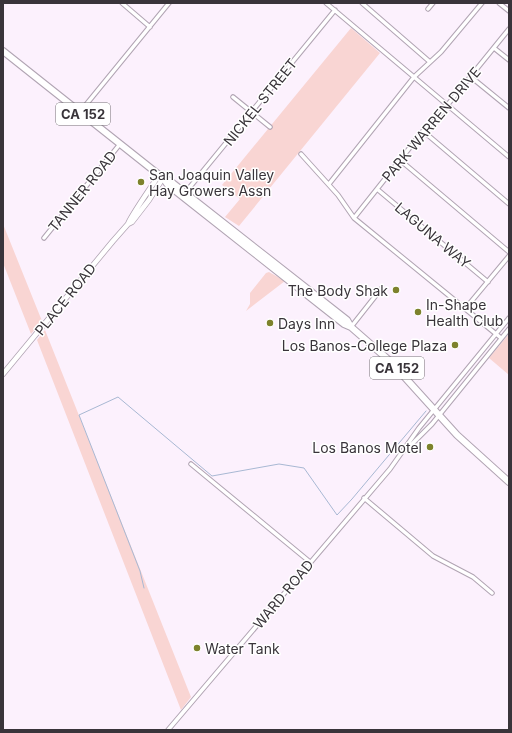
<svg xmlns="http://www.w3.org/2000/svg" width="512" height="733" font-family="Inter,sans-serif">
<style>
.green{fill:#f9d5d3}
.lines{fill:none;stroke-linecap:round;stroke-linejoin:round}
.stream{stroke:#a8b8d3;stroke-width:1}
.street-casing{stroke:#b1a4b3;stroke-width:5.5}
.secondary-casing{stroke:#b1a4b3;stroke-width:6}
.highway-casing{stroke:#b1a4b3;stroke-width:8}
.street{stroke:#fff;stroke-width:3.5}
.secondary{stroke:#fff;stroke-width:4.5}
.highway{stroke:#fff;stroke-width:6}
.poi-dot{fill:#7d822c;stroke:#fff;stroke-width:1.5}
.labels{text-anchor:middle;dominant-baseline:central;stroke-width:3;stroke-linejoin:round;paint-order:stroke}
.shield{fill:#fff;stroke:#747175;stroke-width:1}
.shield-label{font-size:13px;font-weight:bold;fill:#39343a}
.street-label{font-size:14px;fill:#39343a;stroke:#fff}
.poi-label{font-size:14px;fill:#39343a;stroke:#fff;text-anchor:start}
</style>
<rect width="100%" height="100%" fill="#fcf1fd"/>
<path class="green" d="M351,28L380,53L239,226L225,217L240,199L222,185Z
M3,224L42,321L31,334L3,263Z
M269,272L285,281L246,311L250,304V293L266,273Z
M45,330L191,697L181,710L37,340Z
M509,334V375L489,358Z"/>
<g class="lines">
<path class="stream" d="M144,588L140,571L79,415L118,397L212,476L279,464L304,468L337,515L352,499L426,411"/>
<defs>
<path id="street" d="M122,3L150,27
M326,3L509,157
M362,3L430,62
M499,3L509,11
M428,9L433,3
M494,48L509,60
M471,77L509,108
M233,97L270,127
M80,112L169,3
M423,131L509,204
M301,154L338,195L354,218L501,338
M400,160L509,252
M329,184L414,77L441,52L482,3
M377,189L488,282
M185,193L335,10
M354,218L423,131L436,119L509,29
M44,238L120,144
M465,309L509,256
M351,327L381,289
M406,450L432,424L509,329
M191,464L310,562
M364,498L433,556L473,577L492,593
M168,730L390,469L419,428L509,318"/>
<path id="secondary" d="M128,224C128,220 154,183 159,175
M3,374L113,241L128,224L132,222L149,200L163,178"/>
<path id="highway" d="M3,51L163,178L170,181L347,320L351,327L391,362L457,435L509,482
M163,178L168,185L344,324L351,327"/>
</defs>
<use href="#street" class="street-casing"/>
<use href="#secondary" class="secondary-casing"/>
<use href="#highway" class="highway-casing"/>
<use href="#street" class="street"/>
<use href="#secondary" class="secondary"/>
<use href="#highway" class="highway"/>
</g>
<g class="poi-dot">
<circle cx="141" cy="182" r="4"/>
<circle cx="396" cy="290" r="4"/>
<circle cx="418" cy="312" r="4"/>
<circle cx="270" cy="323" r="4"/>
<circle cx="455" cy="345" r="4"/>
<circle cx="430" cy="447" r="4"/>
<circle cx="197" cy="648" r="4"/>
</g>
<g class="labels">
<g class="shield">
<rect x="56" y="103" width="54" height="22" rx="3"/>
<rect x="370" y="357" width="54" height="22" rx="3"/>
</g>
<g class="shield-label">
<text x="83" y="114">CA 152</text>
<text x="397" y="368">CA 152</text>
</g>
<g class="street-label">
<text transform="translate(260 102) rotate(-51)">NICKEL STREET</text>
<text transform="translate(431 124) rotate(-50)">PARK WARREN DRIVE</text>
<text transform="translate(82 191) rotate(-51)">TANNER ROAD</text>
<text transform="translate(433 235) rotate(40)">LAGUNA WAY</text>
<text transform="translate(65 299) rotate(-51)">PLACE ROAD</text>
<text transform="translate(283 594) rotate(-50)">WARD ROAD</text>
</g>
<g class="poi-label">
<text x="149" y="174">San Joaquin Valley<tspan x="149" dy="16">Hay Growers Assn</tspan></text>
<text x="388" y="290" text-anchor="end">The Body Shak</text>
<text x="426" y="304">In-Shape<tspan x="426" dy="16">Health Club</tspan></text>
<text x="278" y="323">Days Inn</text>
<text x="447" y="345" text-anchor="end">Los Banos-College Plaza</text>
<text x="422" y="447" text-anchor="end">Los Banos Motel</text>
<text x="205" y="648">Water Tank</text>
</g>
</g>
<rect width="512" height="733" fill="none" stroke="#39343a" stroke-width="8"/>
</svg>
